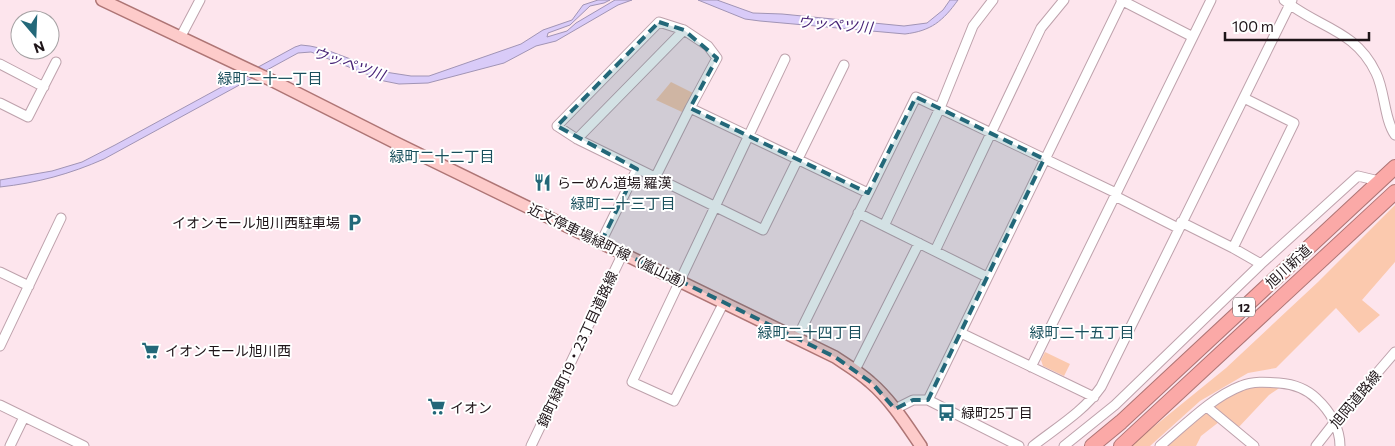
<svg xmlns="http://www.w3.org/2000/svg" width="1395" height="446" font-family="Commissioner,'Noto Sans JP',sans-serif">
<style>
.green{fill:#fbc9ae}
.water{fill:#d9cbf8;stroke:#a194b5}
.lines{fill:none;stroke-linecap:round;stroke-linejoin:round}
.minor-casing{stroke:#bea2ac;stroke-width:11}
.major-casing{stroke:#ae7575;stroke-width:14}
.highway-casing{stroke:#ae7575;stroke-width:16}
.minor{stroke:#fff;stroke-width:9}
.major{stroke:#fdcbca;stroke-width:11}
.highway{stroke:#fba9a7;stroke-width:14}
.marked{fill:#236879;fill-opacity:0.2;stroke:#236879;stroke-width:4;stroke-dasharray:10 6;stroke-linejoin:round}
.labels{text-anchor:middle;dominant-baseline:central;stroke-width:4;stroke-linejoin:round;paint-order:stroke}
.shield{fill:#fff;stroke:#625a5d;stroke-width:1}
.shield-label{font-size:12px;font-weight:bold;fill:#1e1418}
.poi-label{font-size:14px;fill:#1e1418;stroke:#fff;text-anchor:start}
.street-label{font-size:14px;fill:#1e1418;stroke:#fff}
.water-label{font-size:15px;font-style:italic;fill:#482477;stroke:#fff}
.neighbourhood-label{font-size:15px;fill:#1a505d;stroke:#fff}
</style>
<rect width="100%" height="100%" fill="#fde5ed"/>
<path class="green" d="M671,82L693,93L682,112L656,100Z
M1395,205V262L1362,300L1380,315L1359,333L1336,308L1276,368L1248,373L1200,401L1150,446H1130L1226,368L1318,282Z
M1045,352L1070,364L1064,376L1043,366L1041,360Z
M1287,383L1269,395L1237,429L1224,418L1201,436L1196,446H1163L1192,419L1240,386Z"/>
<path class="water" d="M598,0H610L604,3L590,6L570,25L548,33L547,37L567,31L576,23L615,0H632L618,5L556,41L536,46L504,63L428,83L399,84L384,81L311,52L298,53L104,159C70,174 37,183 0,187V180L52,171L82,162L115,145L295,47L301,45L310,46L324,49L385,72L411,76H429L521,44L543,30L572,20L583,5Z
M698,0H717L753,13L782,14L904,26L927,23L943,10L950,0H958C943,21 931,31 905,34L760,21L745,19Z"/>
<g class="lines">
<defs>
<path id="minor" d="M1121,0L1193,37
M1284,0C1318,28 1355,29 1376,73C1385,91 1384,119 1395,135
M684,30L659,22L557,126L577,139L763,230L844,65
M180,38L200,0
M0,64L44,87
M0,103L28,117L56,62
M690,108L868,193
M577,139L684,30L708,46L717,58L690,108L655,178
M1115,196L1178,228
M858,213L987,277
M1181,222L1233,248L1261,264
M884,226L940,108L973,26L993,0
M601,242L637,169
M1233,248L1294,123L1244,98
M935,251L1041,28L1064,0
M0,272L29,286
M724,302L674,401L632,382L785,59
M961,333L1094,397
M797,338L916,97L1116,193
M0,346L61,218
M1031,367L1211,0
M855,370L919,243
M928,400L1122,1
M0,405L84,446
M1207,407L1254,446
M895,409L913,400H928L1019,446
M10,446L24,417
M531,446L623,253
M1033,446C1056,428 1084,411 1101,387L1292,0
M1064,446L1115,405L1261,264L1358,176L1379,181
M1160,446C1184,426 1212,397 1241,386C1253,381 1266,382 1279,383C1292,384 1307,389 1317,399C1330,411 1340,428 1340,446
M1316,446L1334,423L1395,352"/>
<path id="major" d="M102,0L275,82L392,141L835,357C847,365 859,372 870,382C891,400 906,424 921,446"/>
<path id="highway" d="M1092,446L1121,422L1395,167
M1121,446L1395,192"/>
</defs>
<use href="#minor" class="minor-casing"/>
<use href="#major" class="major-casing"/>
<use href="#highway" class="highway-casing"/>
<use href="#minor" class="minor"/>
<use href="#major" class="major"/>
<use href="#highway" class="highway"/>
</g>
<path class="marked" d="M659,22L684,30L717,58L690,108L868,193L916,97L1044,159L928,400H913L895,409L872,383L835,357L601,242L637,169L557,126Z"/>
<defs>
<symbol id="restaurant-bare" viewBox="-9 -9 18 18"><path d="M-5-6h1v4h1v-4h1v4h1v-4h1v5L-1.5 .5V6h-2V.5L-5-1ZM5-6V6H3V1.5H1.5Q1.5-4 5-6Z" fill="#236879" stroke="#fff" stroke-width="2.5" paint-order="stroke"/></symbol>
<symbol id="parking-bare" viewBox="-9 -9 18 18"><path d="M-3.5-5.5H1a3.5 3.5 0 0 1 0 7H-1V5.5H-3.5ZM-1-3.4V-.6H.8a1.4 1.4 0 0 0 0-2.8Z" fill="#236879" stroke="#fff" stroke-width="2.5" paint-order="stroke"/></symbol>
<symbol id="supermarket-bare" viewBox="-9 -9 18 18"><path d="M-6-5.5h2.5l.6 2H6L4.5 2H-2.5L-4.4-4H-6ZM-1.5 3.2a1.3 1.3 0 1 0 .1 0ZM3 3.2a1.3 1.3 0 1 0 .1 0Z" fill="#236879" stroke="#fff" stroke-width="2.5" paint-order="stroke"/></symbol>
<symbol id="bus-bare" viewBox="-9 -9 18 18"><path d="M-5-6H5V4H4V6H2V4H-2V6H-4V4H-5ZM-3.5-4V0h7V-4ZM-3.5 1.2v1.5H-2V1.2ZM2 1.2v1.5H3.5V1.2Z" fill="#236879" stroke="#fff" stroke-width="2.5" paint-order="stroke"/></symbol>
</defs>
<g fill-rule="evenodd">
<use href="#restaurant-bare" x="530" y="170" width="25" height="25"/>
<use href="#parking-bare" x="342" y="210" width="25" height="25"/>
<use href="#supermarket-bare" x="138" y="338" width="25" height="25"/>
<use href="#supermarket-bare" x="424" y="394" width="25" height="25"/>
<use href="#bus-bare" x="934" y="400" width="25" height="25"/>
</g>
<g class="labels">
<rect class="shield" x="1233" y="297.5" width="22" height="19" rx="4"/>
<g class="shield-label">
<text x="1244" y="307">12</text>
</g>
<g class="poi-label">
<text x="557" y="182">らーめん道場 羅漢</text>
<text x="340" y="222" text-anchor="end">イオンモール旭川西駐車場</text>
<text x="165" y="350">イオンモール旭川西</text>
<text x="450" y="407">イオン</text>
<text x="961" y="412">緑町25丁目</text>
</g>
<g class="street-label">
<text transform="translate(611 247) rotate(26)">近文停車場緑町線（嵐山通）</text>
<text transform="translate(1288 266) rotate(-43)">旭川新道</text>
<text transform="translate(577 349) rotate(-65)">錦町緑町19・23丁目道路線</text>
<text transform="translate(1355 399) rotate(-50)">旭岡道路線</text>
</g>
<g class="water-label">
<text transform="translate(835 24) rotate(5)">ウッペツ川</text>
<text transform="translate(349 63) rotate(19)">ウッペツ川</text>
</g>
<g class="neighbourhood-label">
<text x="270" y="78">緑町二十一丁目</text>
<text x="442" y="156">緑町二十二丁目</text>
<text x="623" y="203">緑町二十三丁目</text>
<text x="810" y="332">緑町二十四丁目</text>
<text x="1082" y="332">緑町二十五丁目</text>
</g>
</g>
<g transform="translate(35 35) rotate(161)"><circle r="24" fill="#ffffff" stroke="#a5a1a3"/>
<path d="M0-4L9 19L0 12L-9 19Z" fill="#236879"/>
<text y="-8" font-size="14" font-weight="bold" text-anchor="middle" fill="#1e1418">N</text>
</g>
<path d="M1225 32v8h144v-8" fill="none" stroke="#1e1418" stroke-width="2.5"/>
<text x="1232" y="32" font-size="15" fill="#1e1418" stroke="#ffffff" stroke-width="4" paint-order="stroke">100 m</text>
</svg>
